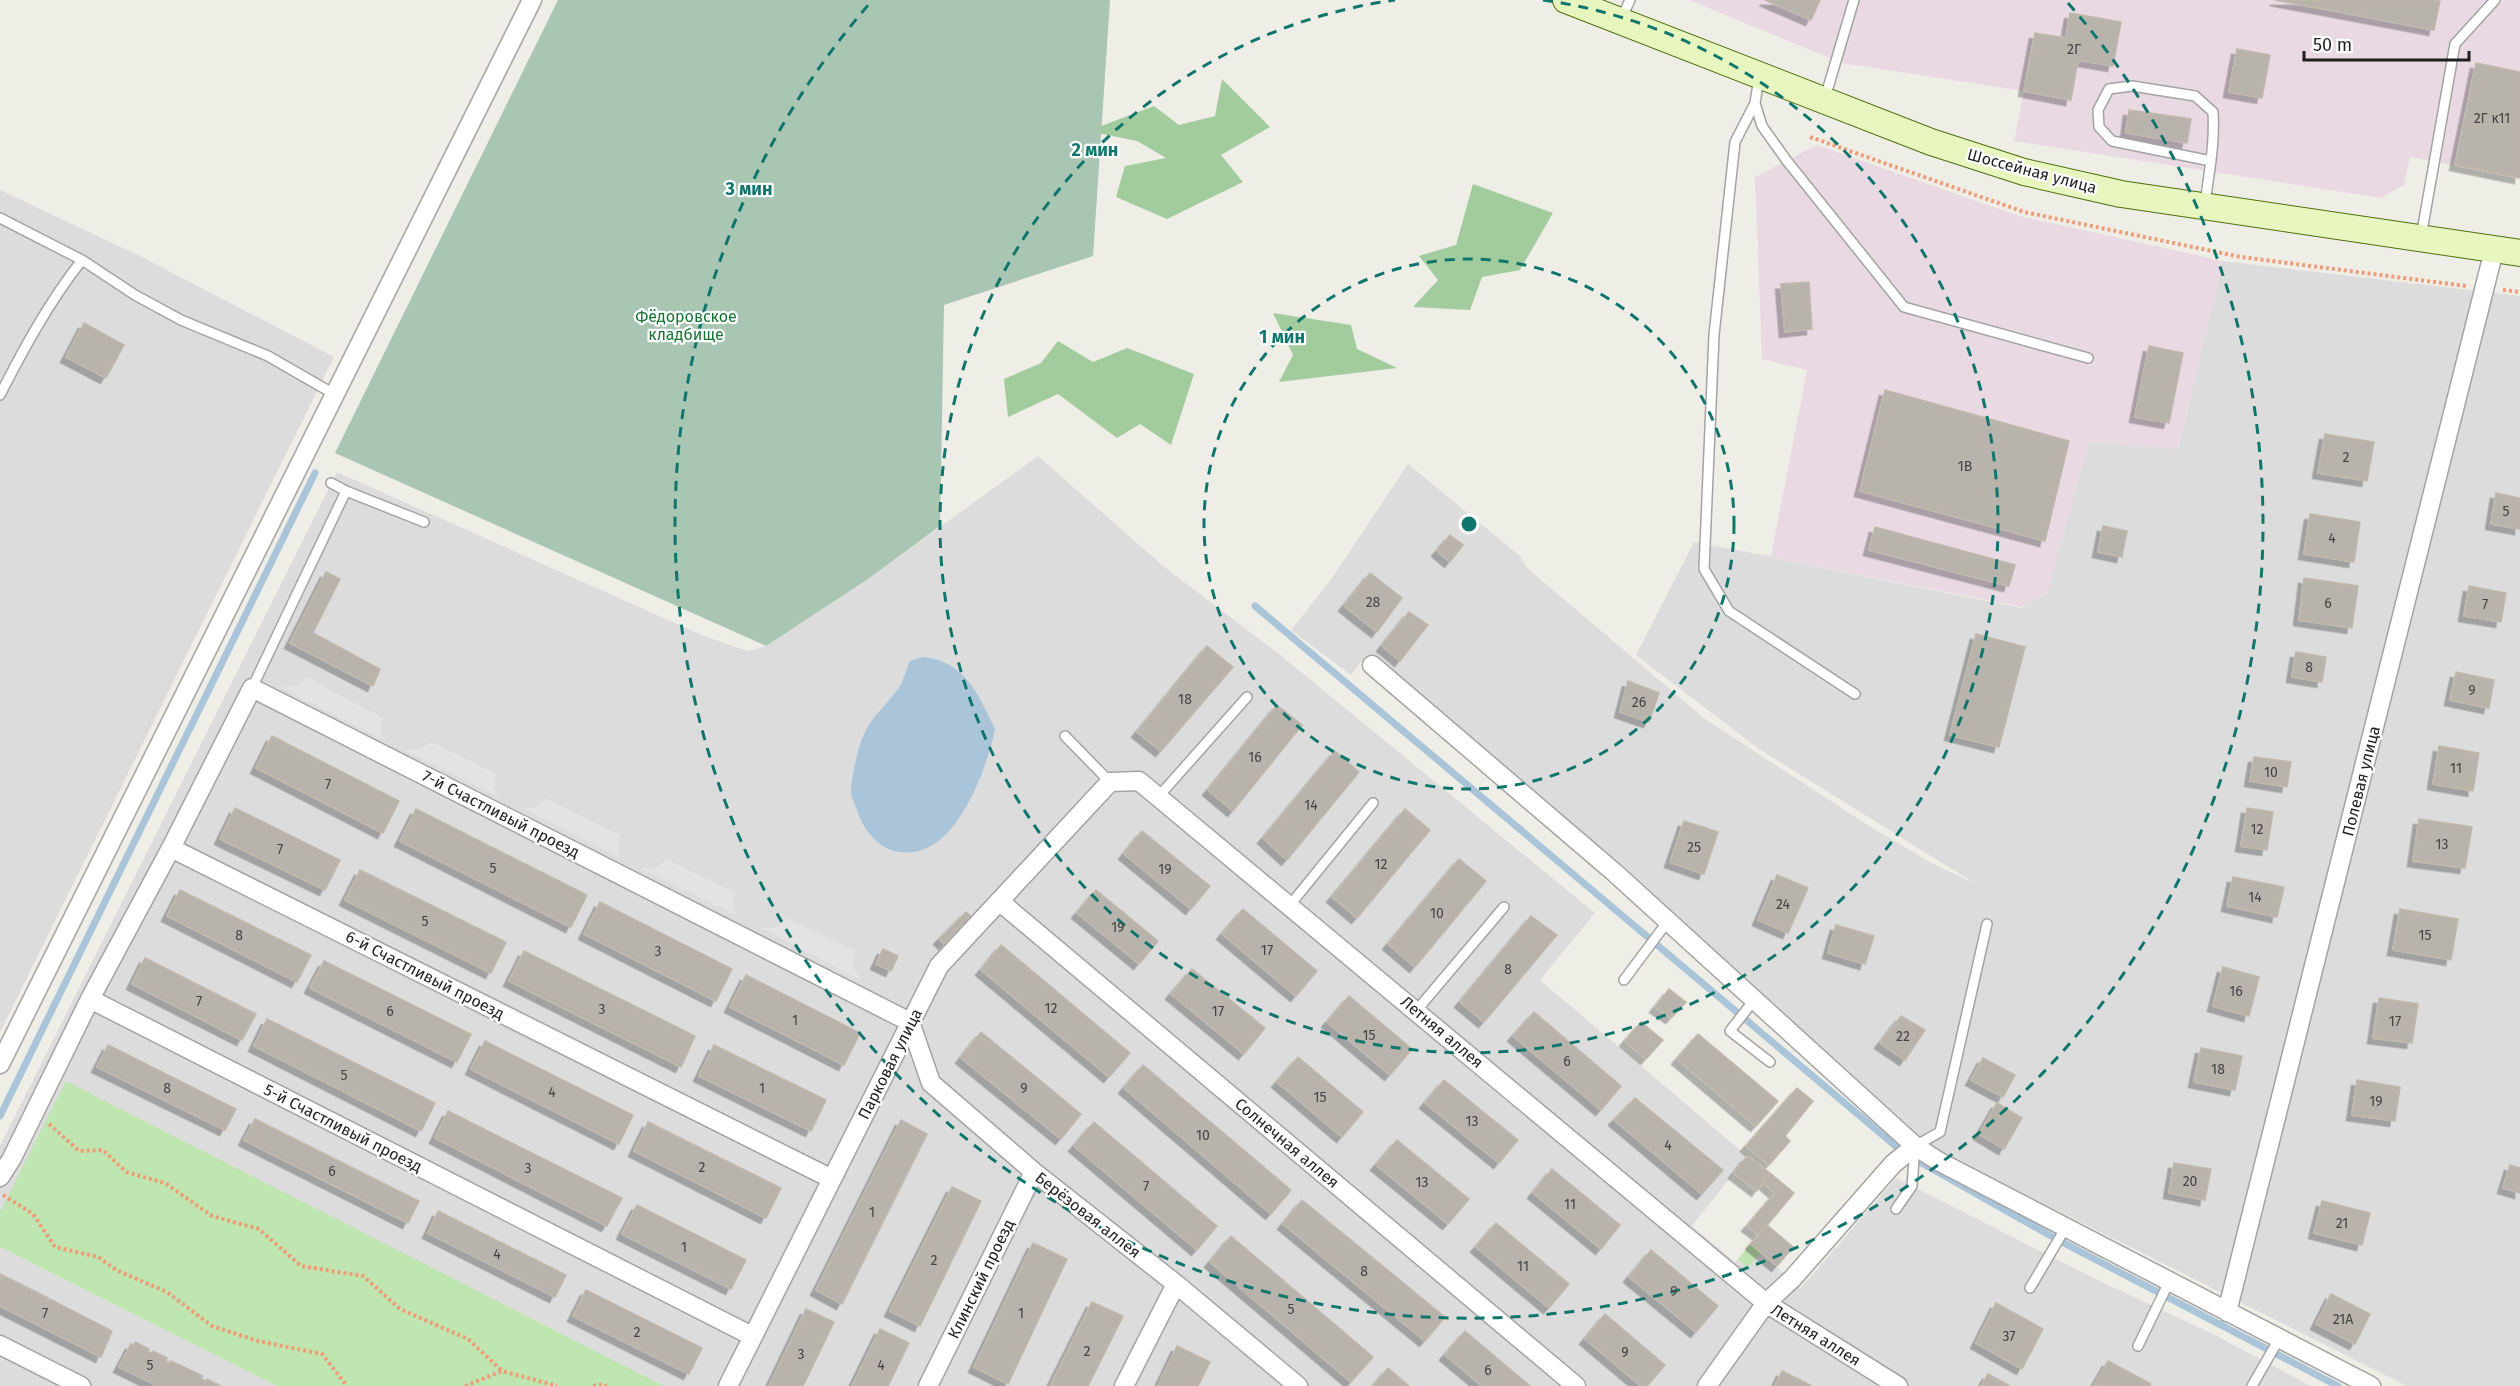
<svg xmlns="http://www.w3.org/2000/svg" width="2520" height="1386" font-family="'Fira Sans',sans-serif">
<style>
.residential{fill:#dddcdc}
.industrial{fill:#e8d9e2}
.grass{fill:#bfe5b0}
.forest{fill:#a2cb9e}
.cemetery{fill:#a9c6b3}
.parking{fill:#e3e3e3}
.water{fill:#aac5d9}
.lines{fill:none;stroke-linecap:round;stroke-linejoin:round}
.stream{stroke:#aac5d9;stroke-width:7}
.building{fill:#b8b4ac;stroke:#c0b8aa;stroke-width:1.5;filter:url(#shadow)}
.lane-casing{stroke:#a3a3a3;stroke-width:12}
.street-casing{stroke:#a3a3a3;stroke-width:21}
.secondary-casing{stroke:#506e0e;stroke-width:28}
.path{stroke:#ef9c78;stroke-width:4;stroke-dasharray:3 3;stroke-linecap:butt}
.lane{stroke:#fff;stroke-width:9}
.street{stroke:#fff;stroke-width:18}
.secondary{stroke:#e7f5bf;stroke-width:26}
.ring{fill:none;stroke:#0f766e;stroke-width:3;stroke-dasharray:10 8}
.labels{text-anchor:middle;dominant-baseline:central;stroke-width:4.5;stroke-linejoin:round;paint-order:stroke}
.number-label{font-size:14px;fill:#454442}
.street-label{font-size:16px;fill:#1f1f1f;stroke:#fff}
.park-label{font-size:16px;fill:#157631;stroke:#fff}
.centre{fill:#0f766e;stroke:#fff;stroke-width:3}
.ring-label{font-size:18px;text-anchor:middle;font-weight:bold;fill:#0f766e;stroke:#fff;stroke-width:4.5;stroke-linejoin:round;paint-order:stroke}
</style>
<defs>
<filter id="shadow"><feDropShadow dx="-5.5" dy="5.5" stdDeviation="0" flood-color="#0004"/></filter>
</defs>
<rect width="100%" height="100%" fill="#efeee6"/>
<path class="residential" d="M0,190L140,256L334,357L0,1032Z
M2223,261L2520,296V1386H2407L1923,1143L1367,654L1351,675L1291,630L1330,581L1408,464L1520,556L1527,568L1705,719L1866,824L1931,863L1976,884L1759,749L1636,655L1694,542L2022,608L2047,593L2089,442L2178,449Z
M1038,456L1163,566L1279,654L1595,913L1540,980L1747,1156L1692,1226L1735,1262L1751,1244L1801,1288L1896,1178L2102,1282L2213,1334L2311,1386H0V1146L337,472L704,636L748,651L766,646L868,579Z"/>
<path class="industrial" d="M1689,0H2520V178L2410,157L2404,185L2381,198L2014,141L2024,91L1842,63Z
M1817,145L2019,216L2223,261L2178,449L2089,442L2047,594L2022,607L1704,544L1771,556L1807,370L1762,359L1755,177Z"/>
<path class="grass" d="M66,1081L664,1386H277L0,1247V1212Z
M1751,1244L1761,1253L1747,1268L1738,1259Z"/>
<path class="forest" d="M1222,79L1270,127L1221,155L1243,182L1167,219L1116,197L1125,166L1166,158L1137,141L1088,131L1154,106L1179,125L1215,116Z
M1473,184L1553,213L1520,270L1482,277L1470,310L1413,307L1438,280L1419,256L1456,245Z
M1273,313L1351,325L1357,349L1397,368L1279,382L1293,355Z
M1058,341L1093,362L1127,348L1194,374L1171,445L1140,424L1117,438L1058,394L1008,417L1004,379L1041,363Z"/>
<path class="cemetery" d="M558,0H1110L1093,256L944,305L940,526L868,579L766,646L335,453Z"/>
<path class="parking" d="M307,677L383,718L380,729L385,740L280,687L297,686Z
M431,742L496,774L494,788L500,798L405,750H420Z
M546,798L620,835L618,847L620,858L521,808L536,807Z
M666,859L734,892L733,906L739,917L640,868H656Z
M787,918L855,951L853,964L861,980L761,928L776,927Z"/>
<path class="water" d="M923,657C965,661 978,694 995,729C988,765 962,837 922,850C890,860 866,839 857,810C855,804 851,798 851,792C851,778 859,742 866,730C875,712 893,700 902,682C905,675 907,668 910,661Z"/>
<g class="lines">
<path class="stream" d="M1255,606L1904,1153L2058,1240L2338,1386
M0,1116L315,473"/>
</g>
<path class="building" d="M1765,0H1820L1811,20Z
M2275,0H2440L2434,30Z
M2070,13L2121,22L2113,66L2078,60L2071,100L2024,91L2035,33L2066,38Z
M2237,49L2270,55L2262,98L2229,92Z
M2476,63L2520,72V178L2455,165Z
M2129,110L2191,119L2187,143L2126,133Z
M1809,282L1812,329L1785,332L1781,284Z
M84,323L124,345L106,378L66,357Z
M2149,346L2183,353L2169,423L2135,417Z
M1885,390L2069,441L2045,541L1860,491Z
M2325,434L2374,442L2367,481L2318,473Z
M2496,493L2520,498V529L2491,524Z
M2310,514L2360,522L2354,562L2304,554Z
M2103,526L2127,531L2122,557L2098,552Z
M1875,527L2015,565L2009,586L1869,550Z
M1450,535L1463,545L1450,562L1437,551Z
M326,572L340,579L313,633L380,669L373,686L290,643Z
M1370,573L1402,598L1377,632L1344,606Z
M2304,578L2358,586L2352,628L2299,620Z
M2469,586L2506,593L2501,622L2464,616Z
M1409,612L1428,625L1400,661L1382,646Z
M1976,634L2025,647L1999,747L1950,735Z
M1207,646L1233,667L1161,751L1137,732Z
M2296,652L2326,657L2322,682L2292,677Z
M2456,672L2494,680L2489,708L2450,700Z
M1628,681L1659,693L1649,722L1620,712Z
M1277,705L1302,725L1233,811L1208,790Z
M272,736L399,801L383,833L256,768Z
M2439,746L2479,753L2473,791L2433,784Z
M1335,751L1359,772L1287,860L1263,838Z
M2254,757L2291,762L2287,787L2250,781Z
M235,808L340,860L325,890L220,839Z
M2247,808L2273,812L2267,850L2241,846Z
M416,809L587,895L571,927L400,841Z
M1405,809L1430,830L1357,918L1332,897Z
M2419,819L2472,827L2465,868L2413,861Z
M1684,821L1718,832L1704,874L1670,862Z
M1142,831L1210,886L1191,909L1124,854Z
M1459,859L1486,881L1415,967L1388,944Z
M360,870L506,942L491,973L345,900Z
M1777,875L1808,888L1788,933L1758,920Z
M2233,877L2284,887L2277,917L2227,906Z
M180,890L311,955L297,982L167,916Z
M1096,890L1158,941L1139,964L1077,913Z
M600,902L732,969L716,1001L584,934Z
M1243,909L1317,971L1296,996L1222,934Z
M2400,909L2458,919L2451,960L2393,950Z
M966,912L971,916L944,944L939,939Z
M1531,916L1557,935L1484,1022L1460,1002Z
M1836,925L1874,936L1865,964L1828,953Z
M1001,945L1130,1053L1109,1077L981,970Z
M883,949L898,956L891,971L876,964Z
M524,951L695,1036L681,1067L509,981Z
M145,958L256,1014L242,1040L132,984Z
M324,961L471,1034L457,1062L310,988Z
M2223,967L2259,977L2249,1016L2213,1006Z
M1192,969L1265,1028L1244,1054L1171,994Z
M746,975L860,1033L844,1065L730,1007Z
M1669,989L1686,1002L1671,1018L1655,1007Z
M1349,996L1412,1049L1390,1075L1327,1022Z
M2379,998L2418,1004L2412,1043L2373,1038Z
M1534,1012L1621,1086L1601,1110L1513,1036Z
M1901,1016L1925,1030L1905,1060L1880,1043Z
M267,1019L435,1103L421,1131L254,1046Z
M1641,1022L1663,1040L1646,1059L1625,1041Z
M981,1032L1081,1114L1061,1139L961,1058Z
M1698,1034L1778,1101L1756,1126L1677,1059Z
M485,1041L633,1115L619,1144L471,1069Z
M108,1045L236,1109L225,1130L97,1067Z
M714,1045L826,1100L811,1131L699,1076Z
M2201,1048L2242,1056L2235,1090L2194,1082Z
M1298,1057L1363,1112L1342,1137L1277,1082Z
M1983,1058L2015,1075L2003,1097L1971,1080Z
M1143,1065L1291,1190L1271,1214L1124,1088Z
M1444,1080L1518,1140L1499,1163L1425,1103Z
M2357,1080L2400,1087L2395,1121L2352,1115Z
M1797,1088L1813,1101L1785,1136L1790,1141L1769,1165L1746,1146Z
M1635,1098L1723,1170L1702,1194L1614,1120Z
M1997,1103L2022,1118L2004,1149L1979,1134Z
M448,1111L622,1198L607,1226L435,1138Z
M255,1119L419,1201L408,1223L244,1140Z
M901,1120L927,1134L842,1304L816,1290Z
M648,1122L781,1188L766,1218L634,1151Z
M1094,1122L1217,1226L1197,1250L1074,1146Z
M1397,1140L1469,1199L1448,1224L1376,1165Z
M1747,1156L1770,1173L1757,1191L1734,1173Z
M2174,1163L2211,1169L2205,1200L2169,1193Z
M2510,1165L2520,1168V1193L2503,1188Z
M1552,1169L1620,1225L1601,1249L1533,1193Z
M1770,1173L1794,1193L1759,1235L1747,1226L1775,1193L1763,1182Z
M952,1187L981,1201L920,1326L890,1311Z
M1302,1200L1445,1317L1425,1341L1283,1224Z
M2322,1201L2370,1213L2362,1245L2314,1233Z
M637,1205L746,1260L731,1289L622,1234Z
M438,1211L566,1275L555,1297L428,1233Z
M1496,1223L1569,1284L1549,1308L1476,1247Z
M1767,1225L1793,1247L1777,1266L1751,1244Z
M1231,1236L1373,1357L1351,1382L1210,1262Z
M1033,1243L1067,1259L1008,1384L974,1367Z
M1651,1250L1718,1306L1696,1332L1629,1277Z
M0,1274L48,1298L47,1301L50,1299L112,1331L101,1357L0,1306Z
M586,1290L702,1348L689,1374L573,1316Z
M2331,1294L2370,1314L2355,1344L2316,1324Z
M1092,1302L1123,1316L1088,1386H1050Z
M1996,1303L2043,1329L2022,1369L1976,1343Z
M806,1309L834,1322L803,1386H769Z
M1605,1314L1665,1365L1647,1386H1641L1585,1339Z
M880,1329L909,1343L888,1386H852Z
M1465,1331L1530,1386H1482L1445,1355Z
M135,1342L149,1349L148,1352L152,1353L153,1351L167,1358L166,1361L170,1363L171,1361L203,1376L201,1379L206,1381L207,1379L221,1386H158L119,1367L131,1344L134,1345Z
M1177,1346L1210,1362L1198,1386H1158Z
M2108,1361L2151,1384L2149,1386L2094,1385Z
M1388,1368L1409,1386H1373Z
M1782,1371L1812,1386H1775Z
M1988,1374L2010,1386H1981Z"/>
<g class="lines">
<defs>
<path id="lane" d="M1621,19L1630,0
M1759,78L1755,103L1762,126L1787,161L1904,307L2088,358
M1825,98L1854,0
M1755,103L1735,142L1714,335L1704,569L1729,611L1855,694
M2205,204C2209,173 2215,143 2213,112L2195,96L2132,86L2109,89L2098,110L2099,127L2112,141L2211,161
M0,218L82,260L135,295L181,320L268,356L334,394
M2421,237L2455,44L2495,0
M0,395C24,348 49,302 82,260
M346,491L424,522
M252,688L346,491L331,483
M1065,736L1110,782
M1159,796L1247,697
M1290,905L1373,803
M1624,980L1668,921
M1754,1000L1730,1031L1770,1062
M1416,1011L1504,907
M1896,1209L1912,1186L1915,1146L1940,1132L1987,924
M2030,1288L2066,1227
M2138,1346L2169,1282
M2252,1386L2279,1339"/>
<path id="street" d="M1372,665L1615,873L1915,1146L1938,1161L2371,1386
M171,848L252,688L910,1022L931,1083L1034,1172L1176,1284L1298,1386
M999,901L1576,1386
M90,999L171,848L832,1179
M0,1064L532,0
M0,1177L12,1158L90,999L752,1336
M2227,1312L2494,250
M0,1345L81,1386
M728,1386L939,966L1110,782L1139,781L1766,1303L1898,1386
M928,1386L1034,1172
M1124,1386L1176,1284
M1707,1386L1766,1303L1792,1279L1893,1164L1915,1146"/>
<path id="secondary" d="M1566,0L1931,142L2024,172L2121,194L2520,253"/>
</defs>
<use href="#lane" class="lane-casing"/>
<use href="#street" class="street-casing"/>
<use href="#secondary" class="secondary-casing"/>
<path class="path" d="M1810,137L2024,212L2241,257L2466,286
M2503,290L2520,292
M49,1124L79,1151L103,1150L126,1172L165,1183L212,1216L259,1229L301,1266L363,1276L400,1309L468,1339L502,1371
M3,1195L33,1214L55,1247L98,1257L116,1270L167,1292L212,1326L258,1341L322,1354L347,1386
M465,1386L502,1371L557,1386
M593,1386L604,1384L606,1386"/>
<use href="#lane" class="lane"/>
<use href="#street" class="street"/>
<use href="#secondary" class="secondary"/>
</g>
<g class="ring">
<circle cx="1469" cy="524" r="265"/>
<path d="M1543 0A529 529 0 1 1 1395 0"/>
<path d="M2068 3A794 794 0 1 1 870 3"/>
</g>
<g class="labels">
<g class="number-label">
<text x="2074" y="49">2Г</text>
<text x="2492" y="118">2Г к11</text>
<text x="2346" y="457">2</text>
<text x="1965" y="466">1В</text>
<text x="2506" y="511">5</text>
<text x="2332" y="538">4</text>
<text x="1373" y="602">28</text>
<text x="2328" y="603">6</text>
<text x="2485" y="604">7</text>
<text x="2309" y="667">8</text>
<text x="2472" y="690">9</text>
<text x="1185" y="699">18</text>
<text x="1639" y="702">26</text>
<text x="1255" y="757">16</text>
<text x="2456" y="768">11</text>
<text x="2271" y="772">10</text>
<text x="328" y="784">7</text>
<text x="1311" y="805">14</text>
<text x="2257" y="829">12</text>
<text x="2442" y="844">13</text>
<text x="1694" y="847">25</text>
<text x="280" y="849">7</text>
<text x="1381" y="864">12</text>
<text x="493" y="868">5</text>
<text x="1165" y="869">19</text>
<text x="2255" y="897">14</text>
<text x="1783" y="904">24</text>
<text x="1437" y="913">10</text>
<text x="425" y="921">5</text>
<text x="1118" y="927">19</text>
<text x="239" y="935">8</text>
<text x="2425" y="935">15</text>
<text x="1267" y="950">17</text>
<text x="658" y="951">3</text>
<text x="1508" y="969">8</text>
<text x="2236" y="991">16</text>
<text x="199" y="1001">7</text>
<text x="1051" y="1008">12</text>
<text x="602" y="1009">3</text>
<text x="390" y="1011">6</text>
<text x="1218" y="1011">17</text>
<text x="795" y="1020">1</text>
<text x="2395" y="1021">17</text>
<text x="1369" y="1035">15</text>
<text x="1903" y="1036">22</text>
<text x="1567" y="1061">6</text>
<text x="2218" y="1069">18</text>
<text x="344" y="1075">5</text>
<text x="167" y="1088">8</text>
<text x="762" y="1088">1</text>
<text x="1024" y="1088">9</text>
<text x="552" y="1092">4</text>
<text x="1320" y="1097">15</text>
<text x="2376" y="1101">19</text>
<text x="1472" y="1121">13</text>
<text x="1203" y="1135">10</text>
<text x="1668" y="1145">4</text>
<text x="702" y="1167">2</text>
<text x="528" y="1168">3</text>
<text x="332" y="1171">6</text>
<text x="2190" y="1181">20</text>
<text x="1422" y="1182">13</text>
<text x="1146" y="1186">7</text>
<text x="1570" y="1204">11</text>
<text x="872" y="1212">1</text>
<text x="2342" y="1223">21</text>
<text x="684" y="1247">1</text>
<text x="497" y="1254">4</text>
<text x="934" y="1260">2</text>
<text x="1523" y="1266">11</text>
<text x="1364" y="1271">8</text>
<text x="1674" y="1291">9</text>
<text x="1291" y="1309">5</text>
<text x="45" y="1313">7</text>
<text x="1021" y="1313">1</text>
<text x="2343" y="1319">21А</text>
<text x="637" y="1332">2</text>
<text x="2009" y="1336">37</text>
<text x="1087" y="1351">2</text>
<text x="1625" y="1352">9</text>
<text x="801" y="1354">3</text>
<text x="150" y="1365">5</text>
<text x="881" y="1365">4</text>
<text x="1488" y="1370">6</text>
</g>
<g class="street-label">
<text transform="translate(2032 171) rotate(15)">Шоссейная улица</text>
<text transform="translate(2361 781) rotate(-76)">Полевая улица</text>
<text transform="translate(501 814) rotate(27)">7-й Счастливый проезд</text>
<text transform="translate(425 975) rotate(27)">6-й Счастливый проезд</text>
<text transform="translate(1442 1032) rotate(40)">Летняя аллея</text>
<text transform="translate(890 1064) rotate(-63)">Парковая улица</text>
<text transform="translate(343 1128) rotate(27)">5-й Счастливый проезд</text>
<text transform="translate(1287 1143) rotate(40)">Солнечная аллея</text>
<text transform="translate(1088 1215) rotate(38)">Берёзовая аллея</text>
<text transform="translate(981 1279) rotate(-64)">Клинский проезд</text>
<text transform="translate(1816 1335) rotate(32)">Летняя аллея</text>
</g>
<g class="park-label">
<text x="686" y="316">Фёдоровское<tspan x="686" dy="18">кладбище</tspan></text>
</g>
</g>
<circle cx="1469" cy="524" r="9" class="centre"/>
<g class="ring-label">
<text x="1095" y="156">2 мин</text>
<text x="749" y="195">3 мин</text>
<text x="1282" y="343">1 мин</text>
</g>
<path d="M2304 51v9h165v-9" fill="none" stroke="#1f1f1f" stroke-width="3"/>
<text x="2313" y="51" font-size="18" fill="#1f1f1f" stroke="#ffffff" stroke-width="4.5" paint-order="stroke">50 m</text>
</svg>
